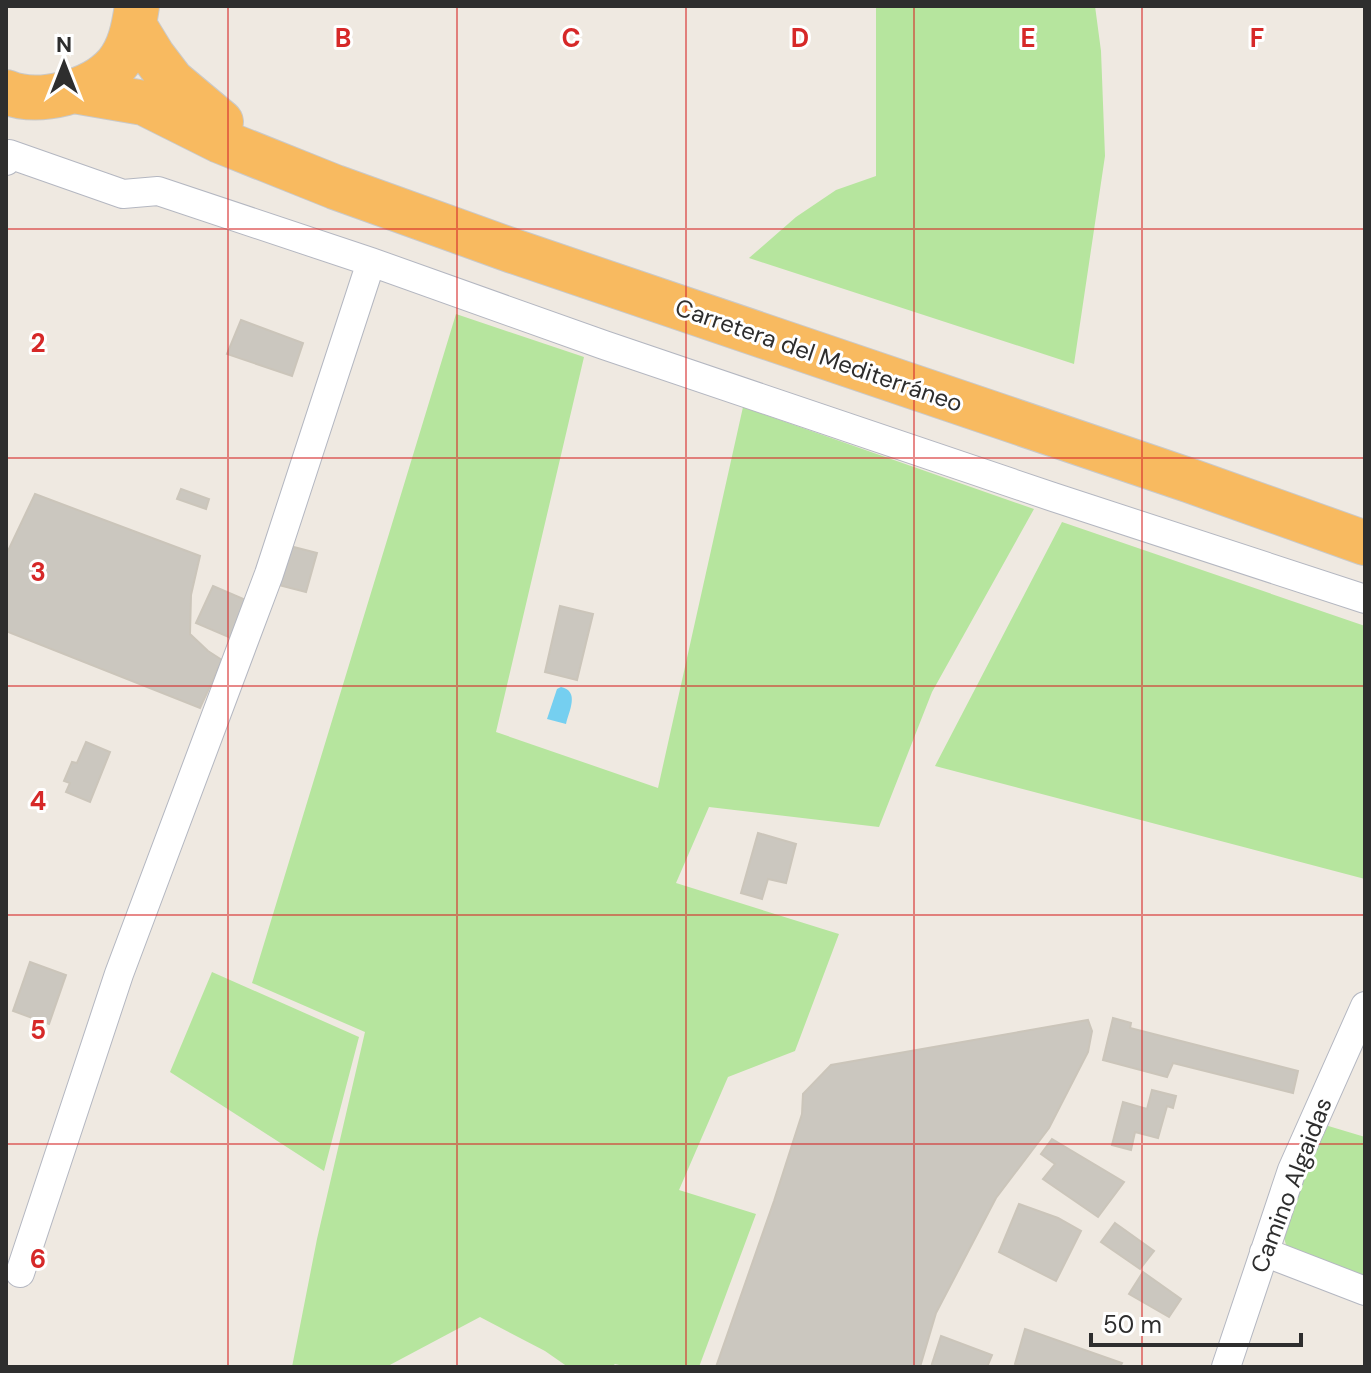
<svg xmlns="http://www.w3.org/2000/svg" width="1371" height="1373" font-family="'DM Sans',sans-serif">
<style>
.green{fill:#b6e59e}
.water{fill:#75cff0}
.building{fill:#cbc7bf;stroke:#cbc5ba;stroke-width:2}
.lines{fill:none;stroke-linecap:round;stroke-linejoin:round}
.minor-casing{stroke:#b4b7c1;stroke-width:30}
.trunk-casing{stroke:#c9c9c9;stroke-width:46}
.minor{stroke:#fff;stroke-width:28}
.trunk{stroke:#f8ba60;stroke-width:44}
.grid{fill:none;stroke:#d62828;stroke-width:2;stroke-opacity:0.55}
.labels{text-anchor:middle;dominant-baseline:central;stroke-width:6;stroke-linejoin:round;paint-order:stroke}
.street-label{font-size:24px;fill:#2e2e2e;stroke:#fff}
.grid-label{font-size:26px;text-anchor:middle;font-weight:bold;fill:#d62828;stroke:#fff;stroke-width:6;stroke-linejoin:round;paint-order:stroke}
</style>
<rect width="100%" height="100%" fill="#efe9e1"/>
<path class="green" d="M876,6H1095L1101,51L1105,156L1074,364L749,258L796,217L836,190L876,176Z
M456,314L584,357L496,732L658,788L743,407L1034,509L932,692L879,827L709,807L676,883L839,934L795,1051L728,1077L679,1190L756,1214L699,1367H628L615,1364L611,1367H568L545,1351L480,1317L386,1367H292L317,1239L365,1032L252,983Z
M1062,522L1365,626V879L935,766Z
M212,972L359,1037L324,1171L170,1072Z
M1325,1125L1365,1137V1284L1308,1260L1286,1245L1281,1226Z"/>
<path class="water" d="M561,687C580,691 569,711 566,724L547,719L557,689Z"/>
<path class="building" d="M241,320L303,343L292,376L227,354Z
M181,489L209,499L206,509L177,499Z
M35,494L200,556L191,595L190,634L208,651L222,660L200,708L6,631V555Z
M286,545L317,553L306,592L275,584Z
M213,586L248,601L231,638L196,623Z
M560,606L593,614L577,680L545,672Z
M86,742L110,752L90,802L66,792L70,783L64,781L72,762L77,763Z
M758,833L796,844L786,883L768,879L762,899L741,893Z
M30,962L66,975L49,1024L13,1011Z
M1113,1018L1131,1023L1130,1028L1298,1071L1293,1093L1173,1063L1167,1077L1103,1060Z
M1088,1020L1092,1031L1088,1052L1049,1128L996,1198L936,1313L920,1367H716L774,1201L802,1114L803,1094L831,1065Z
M1152,1090L1176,1096L1173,1108L1167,1106L1158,1138L1135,1132L1131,1150L1112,1145L1123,1102L1147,1109Z
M1052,1139L1124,1182L1098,1217L1043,1179L1055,1164L1041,1154Z
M1019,1204L1058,1218L1081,1231L1056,1281L999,1252Z
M1115,1223L1154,1251L1140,1269L1101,1242Z
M1143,1272L1181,1299L1169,1317L1129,1294Z
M1025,1329L1122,1363L1120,1367H1023L1015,1364Z
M941,1336L992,1355L987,1367H931Z"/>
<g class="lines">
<defs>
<path id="minor" d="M6,161L9,154L123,194L158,191L371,262L604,345L1053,497L1365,599
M1264,1252L1365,1291
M20,1273L119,974L269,574L371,262
M1226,1367L1292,1170L1365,1006"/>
<path id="trunk" d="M134,25L153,56L172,81L221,122
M74,91L144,103L220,141L335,187L513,251L1191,481L1365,543
M6,92C39,106 93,91 116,65C130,49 134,26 137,6"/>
</defs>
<use href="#minor" class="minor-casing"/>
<use href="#trunk" class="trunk-casing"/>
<use href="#minor" class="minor"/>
<use href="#trunk" class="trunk"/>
</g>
<path class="grid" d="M228,6V1367M457,6V1367M686,6V1367M914,6V1367M1142,6V1367M6,229H1365M6,458H1365M6,686H1365M6,915H1365M6,1144H1365"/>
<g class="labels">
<g class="street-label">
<text transform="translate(819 355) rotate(19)">Carretera del Mediterráneo</text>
<text transform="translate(1291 1185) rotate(-69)">Camino Algaidas</text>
</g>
</g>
<g class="grid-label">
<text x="343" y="47">B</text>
<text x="571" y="47">C</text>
<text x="800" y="47">D</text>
<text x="1028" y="47">E</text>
<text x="1257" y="47">F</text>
<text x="38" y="352">2</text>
<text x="38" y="581">3</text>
<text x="38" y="810">4</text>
<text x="38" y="1039">5</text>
<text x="38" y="1268">6</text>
</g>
<rect width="1371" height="1373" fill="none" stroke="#2e2e2e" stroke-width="16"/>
<g transform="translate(64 64)" stroke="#ffffff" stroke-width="6" paint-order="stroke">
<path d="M0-6L14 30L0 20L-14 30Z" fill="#2e2e2e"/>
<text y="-12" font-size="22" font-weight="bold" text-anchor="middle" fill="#2e2e2e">N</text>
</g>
<path d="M1091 1333v12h210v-12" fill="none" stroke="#2e2e2e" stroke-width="4"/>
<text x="1103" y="1333" font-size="24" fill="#2e2e2e" stroke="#ffffff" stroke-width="6" paint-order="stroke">50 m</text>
</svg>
